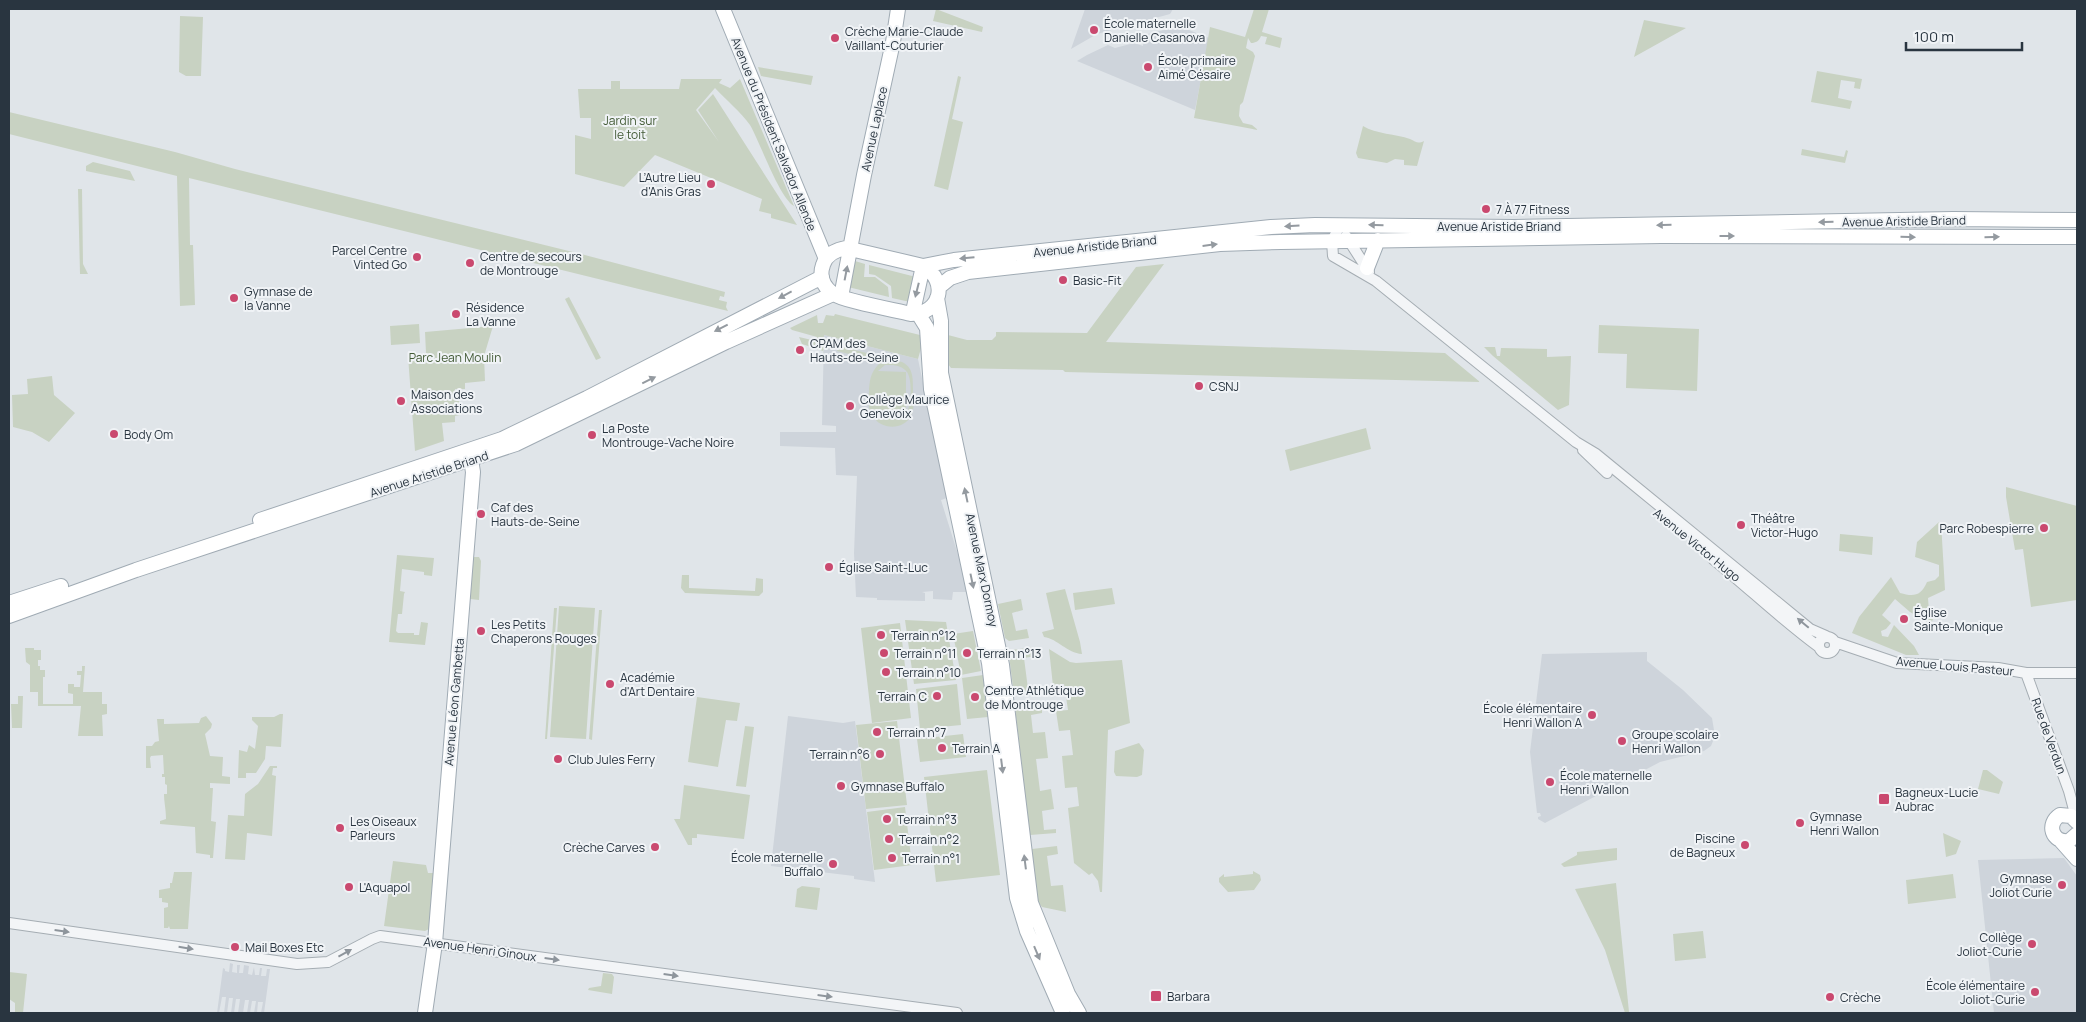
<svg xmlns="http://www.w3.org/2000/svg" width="2086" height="1022" font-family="Manrope,sans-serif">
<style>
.built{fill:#ced4db}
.green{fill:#c8d2c2;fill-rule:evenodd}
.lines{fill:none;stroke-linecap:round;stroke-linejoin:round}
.minor-casing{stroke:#a5adb3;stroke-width:12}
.major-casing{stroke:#a0abb4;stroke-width:16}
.minor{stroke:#f3f5f7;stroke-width:10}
.major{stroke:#fff;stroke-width:14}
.oneway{fill:#949aa0}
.oneway2{fill:#8e959c}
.poi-dot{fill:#ca496f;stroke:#f0f3f6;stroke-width:2}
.labels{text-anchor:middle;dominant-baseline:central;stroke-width:4;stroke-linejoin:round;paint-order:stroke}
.poi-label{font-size:12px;fill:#293540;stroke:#f0f3f6;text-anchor:start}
.park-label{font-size:12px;fill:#435b37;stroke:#f0f3f6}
.street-label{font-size:12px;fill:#293540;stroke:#f0f3f6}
</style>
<rect width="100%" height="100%" fill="#e0e5e9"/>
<path class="built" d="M1085,9H1173L1170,14L1097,34L1071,49Z
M1179,26L1209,38L1195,110L1077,61L1087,55L1108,45L1115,48L1134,43L1143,46L1144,35Z
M824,335L918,359L947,498L941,500L960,561L967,592H953L952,600L933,599V591L922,592L925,593V601L877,600V598L856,597L854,553L857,476L836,475L835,448L780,446V432H836V426L822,425Z
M1647,652V661L1683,690L1712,718L1715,736L1711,746L1704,751L1660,762L1545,823L1538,819V817L1541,816L1540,813H1537L1530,752L1542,654Z
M788,716L843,723L855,721L875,882L854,879V876L771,866Z
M2064,858L2077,876V1013H1994L1978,860Z
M230,963L233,964L232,972L237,973V965H240L239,973H243L244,965L249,966L248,974L252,975L254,967L255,975H259L260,968H262L261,976H266L267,969H270L264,1013H261L263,1002H258L257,1013H254L256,1001H252L250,1013H247L249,1000H245L243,1013H238L240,999H236L234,1013H231L233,998H229L227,1013H224L226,997H222L219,1013H222H217L223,968L225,969V971L229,972Z"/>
<path class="green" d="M936,9L983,27L982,32L933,21Z
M1254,9H1269L1262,32L1282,38L1280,48L1265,44L1267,37L1261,36C1259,41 1256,43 1251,43L1248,38L1246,48L1253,52L1255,56L1243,102L1240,105L1239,116L1243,123L1252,125L1258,130L1194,118L1210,27L1245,37Z
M180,16L203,17L201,76H186L179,72Z
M1644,20L1686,28L1634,57Z
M758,67L813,76L811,85L761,76Z
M1817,71L1862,79L1860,89L1854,88L1855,82L1841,80L1838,98L1852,101L1850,109L1811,102Z
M958,76L961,77L952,119L963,122L948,190L934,186Z
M681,79H722L719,83L730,88L740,79L794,206C779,197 760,142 750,125C741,112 726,100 715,88L696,110L719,142L698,110L713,94L797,225L771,218V214L759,211L762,199L655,155L624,187L575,174V135L591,139V118H580L578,89H611V81H620V89H679Z
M9,112L175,152L235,169L581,254L725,292L724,297L720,296L719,300L727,302L726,307L728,311L189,178L190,245H193L195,305L180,306L177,176L9,134Z
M1363,126C1376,134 1396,134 1410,139C1416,142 1418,144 1424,141L1417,166L1404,165V160L1395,159L1387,163L1358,158L1356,153Z
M1802,149L1844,157L1846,150L1848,151L1845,163L1801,155Z
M93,162L130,171L135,181L86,171V166Z
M78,189H82L83,264L88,274H80Z
M855,261L865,264L864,277H875L888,287L889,297L848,287Z
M1164,264L1106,342L1445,353L1480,382L1065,372L1063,370L951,368L948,364V335L967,340H992L996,336V332L1087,333L1136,267Z
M869,265L916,277L910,302L892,298L891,286L875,275L869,274Z
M569,297L601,358L596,360L565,299Z
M835,314L920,335L923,341L918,359L824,335L823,359V351L802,344L799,337L816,341L817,337L792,330L790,328L817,315L818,323H823L826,315L834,316Z
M419,324L420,343L391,345L390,326Z
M1599,325L1699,329L1697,391L1626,388L1627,354L1598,353Z
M493,326L484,356L485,381L465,383V389H455L456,400H459L460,415L455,416V422L442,423L444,441L415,451L408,356L426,353L425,332Z
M839,346L902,362C913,367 913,378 913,389C913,397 915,409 911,416C903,431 880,430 872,415C867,407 869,397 869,389C870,377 872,370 881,362L837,351ZM893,365C898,366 903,367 907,372C913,381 911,406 906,415V372L878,371L885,365Z
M1484,347H1495L1497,356H1500L1501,348L1547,349V357L1571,356L1569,405L1558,410L1493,356Z
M52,376L54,395L75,413L49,442L32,432L13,427L12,395L28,394L27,379Z
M1366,428L1371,449L1290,471L1285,450Z
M2006,487L2077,506V600L2031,607L2023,549L2015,550L2006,497Z
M1939,522H1941L1945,590L1928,598L1929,611L1933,619L1931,624L1910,612L1895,599L1882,615L1891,623L1886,629L1881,631L1882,636L1888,637L1894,625L1914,646L1919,655H1906L1852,633L1859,617L1891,577L1900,593C1914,597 1921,596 1927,582L1935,580L1939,576V565L1915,557L1917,542Z
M1840,534L1873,537L1872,555L1839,551Z
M397,555L434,558L432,576L424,575V572L402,569L400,591L405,592L404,594L402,614H398L396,631L398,633H414V635H419L421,622L428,623L425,645L389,642Z
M473,557H479L481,561L479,600L470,599Z
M682,575H689V588L755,591L756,578L763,579V592L759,596L685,593L681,588Z
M1112,588L1115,604L1075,610L1073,593Z
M1065,589L1080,642L1082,654C1067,653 1058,639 1044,637L1042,632L1054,629L1046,593Z
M1021,599L1023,610L1012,613L1016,631L1027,629L1029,638L1009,641L1005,638L998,604Z
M559,606L595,608L586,739L550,737Z
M554,608H557L547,739H545Z
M599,610H602L592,740L589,739Z
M905,620L946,622L956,680L914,684Z
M900,623L911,718L872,723L861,628Z
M973,631L981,671L961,675L953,634Z
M1035,647L1036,656L1024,658L1028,689L1039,687L1040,691L1014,694L1009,656L1015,655V651L1009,652L1011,650Z
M25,648H34V650H41V660H38V666H40V670H45V677H43V704H73V694L68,693V684H74V687H80L81,675H77V671H82V666H85L83,692H102V704H107V714L102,715L103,736H78L81,706H38V692H30V665L26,662Z
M1049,649L1070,662L1076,663L1122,660L1130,723L1108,730L1102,892H1100L1098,881L1092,873L1089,875L1074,863L1068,808L1079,806L1077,787L1065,788L1062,756L1073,755L1070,730L1059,731L1056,711L1068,710L1064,684L1053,686Z
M983,675L988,717L967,719L962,678Z
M957,684L961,725L920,729L916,689Z
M18,696H23L22,728H12L11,704H18Z
M697,697L740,703L737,721L726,720L718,767L688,762Z
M1042,705V713L1031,715L1033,733L1045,732L1048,758L1036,759L1040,791L1051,789L1054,809L1042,811L1044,830L1056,829V833L1030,835L1015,708Z
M280,714H283L281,747L266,746L265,759L256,773H246V778H238L239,750L247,752L249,745L255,749L258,726L252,720V717H274Z
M206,716L212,724L211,728L205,734L210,756L223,757L222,776L230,777V784L210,783V788H213L211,821L216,822L213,858H210V855L196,853L195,827L160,824V821L166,819C166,809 164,802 164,794H167V785L165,784V777H162V774H164L163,755L151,756L150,758L151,768H146V746H152L155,742L159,741L157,719H164V724L199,723L201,718Z
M897,721L907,805L866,809L856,725Z
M745,726L754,727L746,787L736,786Z
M963,734L966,757L920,762L917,739Z
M1139,743L1144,750L1142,775L1137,777L1116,776L1114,772L1115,751Z
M270,766H277V768H273L272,775L276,776L272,836L247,833L245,860L225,859L228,815L244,816L245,794L258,784Z
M987,770L1000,875L936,882L924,777Z
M1983,770H1987L2003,782L1999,794L1978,789Z
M684,785L750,795L744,839L697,834V838H692V845H688L674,819H680Z
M905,807L912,865L874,870L867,812Z
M1943,833L1961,841L1956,854L1946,857Z
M1057,846L1058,854L1047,856L1051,886L1063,885L1066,912L1042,907L1038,902L1032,849Z
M1617,848V860L1564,867L1561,864L1577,855V852Z
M393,861L426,865L428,873H433L429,929L425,931L384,926Z
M1253,871L1260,875L1261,880L1254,890L1228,892L1219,882V878L1224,874V877L1253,874Z
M174,872H192L188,929H170L169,926L168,928H164V908L168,907V903L162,902V898H159V890L170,888V883H172Z
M1953,874L1956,898L1908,904L1906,880Z
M1616,883L1629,1012L1625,1013L1605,950L1575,889Z
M802,886L820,888L817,910L795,907L797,889Z
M1703,931L1706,958L1675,961L1673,934Z
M9,972L27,974L23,1013H15V1003L9,999Z
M603,973L612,974L614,977L612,994L588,990L589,988L601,986Z"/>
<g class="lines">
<defs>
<path id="minor" d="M1340,225L1332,241L1333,256L1376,281L1576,442L1596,454L1810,629L1826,636
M1346,236L1369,272
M1583,450L1607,473
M1713,559C1749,588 1782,620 1819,647
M1819 645a8 8 0 1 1 16 0a8 8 0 1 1-16 0Z
M1835,642L1897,663L1998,668L2026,673H2077
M2026,673L2069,791L2077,821
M9,923L297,964L328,962L372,939L380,936L957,1013"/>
<path id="major" d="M723,9L826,259
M846,248L923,266C949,281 941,314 911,314C895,310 843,301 832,293C823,286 819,276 823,265C826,254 835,250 846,248Z
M923,266L954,260L1271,227L1315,225L1514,227L1953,219L2077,220
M923,266L914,307L927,328L931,389L989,663L1017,898L1027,931L1063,1013
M1367,268L1378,240
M939,287L950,278L968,272L1220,244L1281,242L1661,236L2077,237
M841,297L864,175L893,42L898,9
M937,298L941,321V373L1002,665L1031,903L1068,994L1079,1013
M260,520L502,439L587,398L822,277
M9,603L61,586
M9,616L136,570L516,444L726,342L833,294
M2077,822L2071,816L2060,815C2046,824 2052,843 2069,841L2077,834
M2061,841L2077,859
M425,1013L435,943L473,472L471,460"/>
</defs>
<use href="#minor" class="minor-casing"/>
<use href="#major" class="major-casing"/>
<use href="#minor" class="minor"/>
<use href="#major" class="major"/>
</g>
<defs><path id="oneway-solid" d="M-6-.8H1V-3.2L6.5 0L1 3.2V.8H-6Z" transform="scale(1.25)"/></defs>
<g class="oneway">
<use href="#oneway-solid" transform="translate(1826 222) rotate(179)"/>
<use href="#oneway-solid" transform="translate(1376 225) rotate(-179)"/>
<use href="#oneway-solid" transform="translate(1664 225) rotate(179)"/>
<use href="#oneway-solid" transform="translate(1292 226) rotate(177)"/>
<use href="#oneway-solid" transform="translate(1727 236)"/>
<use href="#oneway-solid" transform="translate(1908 237) rotate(1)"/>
<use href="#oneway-solid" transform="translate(1992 237) rotate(-1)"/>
<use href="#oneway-solid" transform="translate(1210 245) rotate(-7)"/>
<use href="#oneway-solid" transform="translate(967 258) rotate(175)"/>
<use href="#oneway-solid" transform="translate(846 273) rotate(-79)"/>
<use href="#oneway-solid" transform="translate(917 290) rotate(104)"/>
<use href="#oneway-solid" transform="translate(785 295) rotate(152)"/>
<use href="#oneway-solid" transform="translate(721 328) rotate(153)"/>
<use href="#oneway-solid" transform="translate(649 380) rotate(-26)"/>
<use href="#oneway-solid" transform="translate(966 495) rotate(-102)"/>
<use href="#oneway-solid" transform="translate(972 581) rotate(78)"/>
<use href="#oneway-solid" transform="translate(1002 766) rotate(83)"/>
<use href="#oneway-solid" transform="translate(1025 862) rotate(-97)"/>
<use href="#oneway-solid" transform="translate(1037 953) rotate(67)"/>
</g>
<g class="oneway2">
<use href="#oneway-solid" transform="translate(1803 623) rotate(-140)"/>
<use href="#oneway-solid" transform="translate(62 931) rotate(8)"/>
<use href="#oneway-solid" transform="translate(186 948) rotate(9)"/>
<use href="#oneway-solid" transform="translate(345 953) rotate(-29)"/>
<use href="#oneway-solid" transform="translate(552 959) rotate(8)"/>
<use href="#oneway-solid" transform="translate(671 975) rotate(8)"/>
<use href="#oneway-solid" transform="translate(825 996) rotate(7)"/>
</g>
<g class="poi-dot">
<circle cx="1094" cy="30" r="5"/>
<circle cx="835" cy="38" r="5"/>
<circle cx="1148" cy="67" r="5"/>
<circle cx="711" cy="184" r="5"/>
<circle cx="1486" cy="209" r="5"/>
<circle cx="417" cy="257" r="5"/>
<circle cx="470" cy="263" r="5"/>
<circle cx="1063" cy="280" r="5"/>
<circle cx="234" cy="298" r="5"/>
<circle cx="456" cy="314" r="5"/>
<circle cx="800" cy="350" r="5"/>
<circle cx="1199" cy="386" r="5"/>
<circle cx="401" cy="401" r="5"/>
<circle cx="850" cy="406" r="5"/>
<circle cx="114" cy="434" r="5"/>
<circle cx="592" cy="435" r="5"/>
<circle cx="481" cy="514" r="5"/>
<circle cx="1741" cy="525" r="5"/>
<circle cx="2044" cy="528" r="5"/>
<circle cx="829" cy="567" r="5"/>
<circle cx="1904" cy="619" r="5"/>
<circle cx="481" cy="631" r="5"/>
<circle cx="881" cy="635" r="5"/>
<circle cx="884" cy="653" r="5"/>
<circle cx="967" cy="653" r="5"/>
<circle cx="886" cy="672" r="5"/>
<circle cx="610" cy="684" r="5"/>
<circle cx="937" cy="696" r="5"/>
<circle cx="975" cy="697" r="5"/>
<circle cx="1592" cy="715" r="5"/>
<circle cx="877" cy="732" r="5"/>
<circle cx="1622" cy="741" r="5"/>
<circle cx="942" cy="748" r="5"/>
<circle cx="880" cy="754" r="5"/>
<circle cx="558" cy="759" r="5"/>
<circle cx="1550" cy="782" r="5"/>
<circle cx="841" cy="786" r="5"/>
<rect x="1878" y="793" width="12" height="12" rx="2.5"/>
<circle cx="887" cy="819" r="5"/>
<circle cx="1800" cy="823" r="5"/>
<circle cx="340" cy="828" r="5"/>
<circle cx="889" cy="839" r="5"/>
<circle cx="1745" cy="845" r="5"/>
<circle cx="655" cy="847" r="5"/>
<circle cx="892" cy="858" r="5"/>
<circle cx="833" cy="864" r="5"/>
<circle cx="2062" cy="885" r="5"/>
<circle cx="349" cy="887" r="5"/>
<circle cx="2032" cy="944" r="5"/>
<circle cx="235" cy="947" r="5"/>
<circle cx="2035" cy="992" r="5"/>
<rect x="1150" y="990" width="12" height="12" rx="2.5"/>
<circle cx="1830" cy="997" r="5"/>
</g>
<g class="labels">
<g class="poi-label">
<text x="1104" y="23">École maternelle<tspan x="1104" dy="14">Danielle Casanova</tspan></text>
<text x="845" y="31">Crèche Marie-Claude<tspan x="845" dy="14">Vaillant-Couturier</tspan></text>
<text x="1158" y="60">École primaire<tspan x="1158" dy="14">Aimé Césaire</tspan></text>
<text x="701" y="177" text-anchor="end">L’Autre Lieu<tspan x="701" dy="14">d'Anis Gras</tspan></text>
<text x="1496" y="209">7 À 77 Fitness</text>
<text x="407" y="250" text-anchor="end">Parcel Centre<tspan x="407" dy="14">Vinted Go</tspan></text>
<text x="480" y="256">Centre de secours<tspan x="480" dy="14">de Montrouge</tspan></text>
<text x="1073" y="280">Basic-Fit</text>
<text x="244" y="291">Gymnase de<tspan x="244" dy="14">la Vanne</tspan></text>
<text x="466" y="307">Résidence<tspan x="466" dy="14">La Vanne</tspan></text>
<text x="810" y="343">CPAM des<tspan x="810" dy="14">Hauts-de-Seine</tspan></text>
<text x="1209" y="386">CSNJ</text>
<text x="411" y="394">Maison des<tspan x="411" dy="14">Associations</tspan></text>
<text x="860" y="399">Collège Maurice<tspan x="860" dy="14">Genevoix</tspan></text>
<text x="602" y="428">La Poste<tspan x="602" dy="14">Montrouge-Vache Noire</tspan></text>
<text x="124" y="434">Body Om</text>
<text x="491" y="507">Caf des<tspan x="491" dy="14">Hauts-de-Seine</tspan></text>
<text x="1751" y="518">Théâtre<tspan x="1751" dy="14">Victor-Hugo</tspan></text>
<text x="2034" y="528" text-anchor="end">Parc Robespierre</text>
<text x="839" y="567">Église Saint-Luc</text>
<text x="1914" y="612">Église<tspan x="1914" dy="14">Sainte-Monique</tspan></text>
<text x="491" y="624">Les Petits<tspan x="491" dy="14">Chaperons Rouges</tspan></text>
<text x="891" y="635">Terrain n°12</text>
<text x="894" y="653">Terrain n°11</text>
<text x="977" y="653">Terrain n°13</text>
<text x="896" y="672">Terrain n°10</text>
<text x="620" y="677">Académie<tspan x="620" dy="14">d'Art Dentaire</tspan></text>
<text x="985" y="690">Centre Athlétique<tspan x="985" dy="14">de Montrouge</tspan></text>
<text x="927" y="696" text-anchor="end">Terrain C</text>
<text x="1582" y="708" text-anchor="end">École élémentaire<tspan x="1582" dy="14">Henri Wallon A</tspan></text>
<text x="887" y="732">Terrain n°7</text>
<text x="1632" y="734">Groupe scolaire<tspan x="1632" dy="14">Henri Wallon</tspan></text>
<text x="952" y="748">Terrain A</text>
<text x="870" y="754" text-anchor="end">Terrain n°6</text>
<text x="568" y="759">Club Jules Ferry</text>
<text x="1560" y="775">École maternelle<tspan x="1560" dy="14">Henri Wallon</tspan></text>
<text x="851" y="786">Gymnase Buffalo</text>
<text x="1895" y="792">Bagneux-Lucie<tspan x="1895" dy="14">Aubrac</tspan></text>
<text x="1810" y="816">Gymnase<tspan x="1810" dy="14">Henri Wallon</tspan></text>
<text x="897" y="819">Terrain n°3</text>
<text x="350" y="821">Les Oiseaux<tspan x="350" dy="14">Parleurs</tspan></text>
<text x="1735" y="838" text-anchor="end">Piscine<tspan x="1735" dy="14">de Bagneux</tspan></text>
<text x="899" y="839">Terrain n°2</text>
<text x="645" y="847" text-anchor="end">Crèche Carves</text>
<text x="823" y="857" text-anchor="end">École maternelle<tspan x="823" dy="14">Buffalo</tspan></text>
<text x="902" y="858">Terrain n°1</text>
<text x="2052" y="878" text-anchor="end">Gymnase<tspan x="2052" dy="14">Joliot Curie</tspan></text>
<text x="359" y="887">L'Aquapol</text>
<text x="2022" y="937" text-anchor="end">Collège<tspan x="2022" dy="14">Joliot-Curie</tspan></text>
<text x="245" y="947">Mail Boxes Etc</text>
<text x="2025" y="985" text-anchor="end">École élémentaire<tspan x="2025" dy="14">Joliot-Curie</tspan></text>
<text x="1167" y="996">Barbara</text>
<text x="1840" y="997">Crèche</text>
</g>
<g class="park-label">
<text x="630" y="120">Jardin sur<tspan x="630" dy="14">le toit</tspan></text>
<text x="455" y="357">Parc Jean Moulin</text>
</g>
<g class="street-label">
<text transform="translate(874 129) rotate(-78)">Avenue Laplace</text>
<text transform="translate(774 134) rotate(68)">Avenue du Président Salvador Allende</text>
<text transform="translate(1904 221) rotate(-1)">Avenue Aristide Briand</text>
<text x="1499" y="226">Avenue Aristide Briand</text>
<text transform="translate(1095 246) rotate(-6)">Avenue Aristide Briand</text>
<text transform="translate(429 474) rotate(-18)">Avenue Aristide Briand</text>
<text transform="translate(1697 545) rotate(39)">Avenue Victor Hugo</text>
<text transform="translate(982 570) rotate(78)">Avenue Marx Dormoy</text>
<text transform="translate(1955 666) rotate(5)">Avenue Louis Pasteur</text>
<text transform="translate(454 702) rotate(-85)">Avenue Léon Gambetta</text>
<text transform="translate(2049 736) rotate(70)">Rue de Verdun</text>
<text transform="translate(480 949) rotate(8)">Avenue Henri Ginoux</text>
</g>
</g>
<rect width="2086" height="1022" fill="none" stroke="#293540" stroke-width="20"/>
<path d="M1906 42v8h116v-8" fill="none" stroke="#293540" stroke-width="2.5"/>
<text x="1914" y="42" font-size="15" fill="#293540" stroke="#f0f3f6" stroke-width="4" paint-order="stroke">100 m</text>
</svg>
